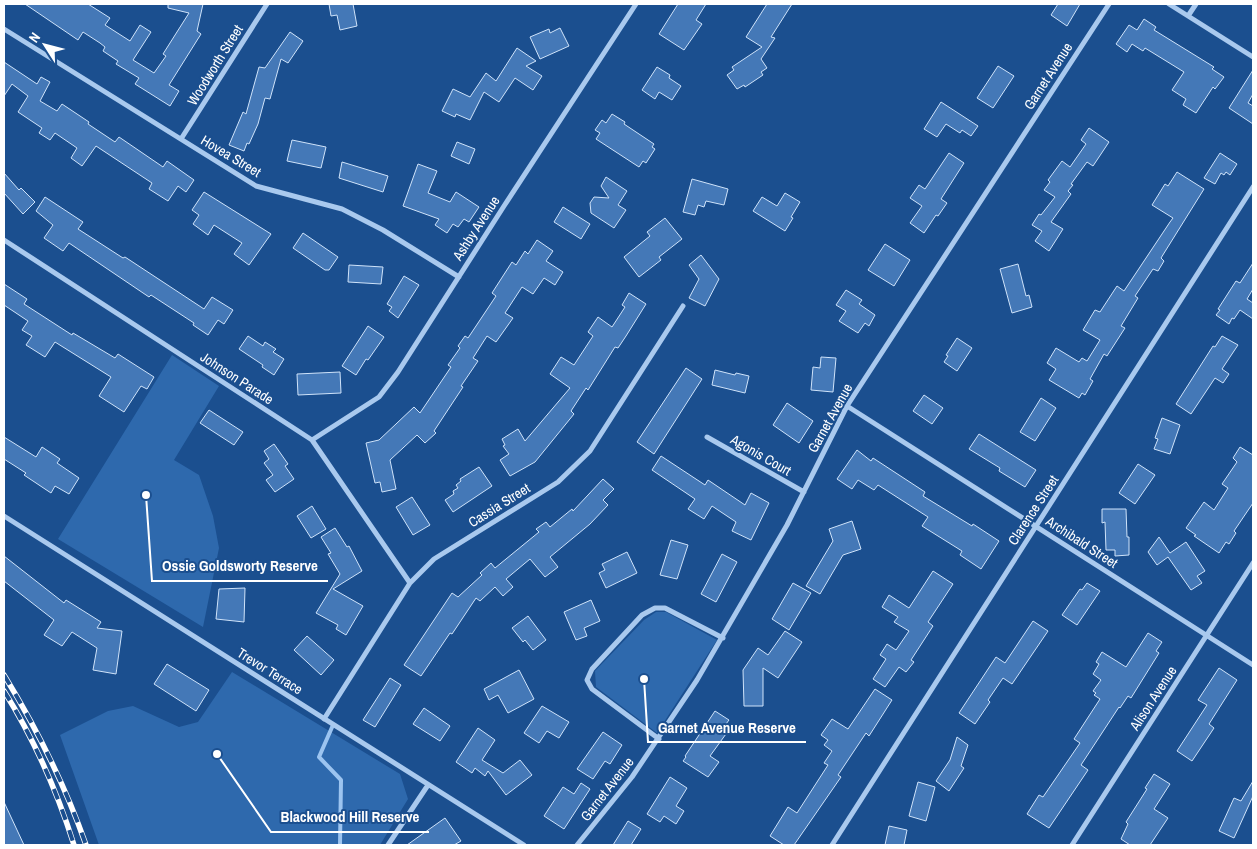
<svg xmlns="http://www.w3.org/2000/svg" width="1257" height="849" font-family="'Archivo Narrow',sans-serif">
<style>
.green{fill:#2e69ad}
.lines{fill:none;stroke-linecap:round;stroke-linejoin:round}
.stream{stroke:#9cc4f0;stroke-width:4}
.building{fill:#4478b7;stroke:#cfe3fa}
.minor{stroke:#a9c9ee;stroke-width:5}
.rail-casing{stroke:#fff;stroke-width:5.5}
.rail{stroke:#1b4f8f;stroke-width:4;stroke-dasharray:11;stroke-linecap:butt}
.labels{text-anchor:middle;dominant-baseline:central;stroke-width:4;stroke-linejoin:round;paint-order:stroke}
.street-label{font-size:14px;fill:#fff;stroke:#1b4f8f}
.leader{fill:none;stroke:#fff;stroke-width:2}
.callout-dot{fill:#fff;stroke:#1b4f8f;stroke-width:2}
.callout-label{font-size:15px;text-anchor:middle;font-weight:bold;fill:#fff;stroke:#1b4f8f;stroke-width:4;stroke-linejoin:round;paint-order:stroke}
</style>
<rect width="100%" height="100%" fill="#1b4f8f"/>
<path class="green" d="M172,355L219,386L174,460L199,475L213,516L219,548L203,627L58,539Z
M656,612H666L717,640L657,733L596,687L595,671L644,620Z
M232,672L400,774L408,799L380,845H99L60,735L108,711L133,706L179,727L198,722Z"/>
<g class="lines">
<path class="stream" d="M333,725L319,757L341,780L340,845"/>
</g>
<path class="building" d="M25,4H88L110,18L105,25L130,41L140,25L151,32L133,60L154,73L166,56L163,54L189,13L168,8V4H203L197,31L201,34L169,85L179,91L170,106L135,84L139,78L116,64L118,61L103,51L105,47L100,43L83,32L78,40Z
M329,4H353L357,26L340,30L337,15L331,16Z
M678,4H706L696,20L702,24L684,50L659,34Z
M767,4H792L771,37L775,38L761,59L767,68L761,72L763,75L745,87L744,85L737,89L727,75L734,70L732,67L762,47L746,37Z
M1058,4H1080L1067,26L1051,15Z
M1144,19L1156,27L1154,30L1214,67L1212,69L1224,77L1215,89L1213,87L1196,113L1183,105L1186,99L1172,90L1184,72L1145,48L1143,51L1132,44L1127,52L1116,44L1129,25L1137,30Z
M560,28L569,46L540,59L530,37L549,29L550,33Z
M290,32L303,41L288,63L281,59L270,99L265,98L258,124L249,144L247,143L244,151L229,145L243,112L246,114L259,67L265,68Z
M517,48L536,61L526,66L542,76L533,90L515,78L499,102L484,92L470,120L456,114L455,117L442,111L453,89L470,97L486,73L496,81Z
M4,62L37,84L41,77L50,82L40,101L57,111L62,104L89,122L88,124L115,142L119,137L163,167L167,161L194,180L186,192L178,186L168,201L149,189L152,183L96,146L82,166L71,158L77,148L55,133L50,140L39,133L42,128L18,112L28,96L12,84L4,96Z
M998,66L1014,76L993,108L977,98Z
M657,67L670,75L669,78L681,86L672,100L659,92L655,99L642,90Z
M1253,70V94L1248,103L1253,106V124L1229,108Z
M941,102L978,126L971,136L962,130L960,133L946,124L937,137L924,129Z
M612,114L625,122L624,124L654,144L652,147L655,149L646,163L643,161L639,167L596,139L600,133L595,130L602,120L606,123Z
M1089,128L1109,142L1093,166L1087,162L1071,184L1073,185L1068,191L1071,194L1051,222L1063,229L1049,251L1035,241L1042,231L1032,225L1039,214L1041,215L1055,197L1044,190L1050,182L1048,180L1062,161L1070,167L1086,144L1081,140Z
M292,140L326,147L321,168L287,161Z
M457,142L475,149L469,164L451,156Z
M949,153L964,163L941,199L947,203L938,216L936,215L924,233L910,223L922,206L910,198L919,185L925,189Z
M1220,153L1237,164L1230,175L1226,172L1224,175L1221,173L1215,184L1204,178Z
M342,162L388,176L383,192L339,178Z
M418,164L437,171L428,193L450,202L456,192L479,207L469,222L464,219L458,227L453,224L447,233L435,225L439,219L403,206Z
M1177,172L1204,189L1161,258L1164,261L1158,271L1153,269L1135,296L1138,298L1121,326L1125,328L1107,356L1104,354L1090,379L1093,381L1085,395L1082,393L1079,398L1049,380L1056,369L1047,363L1056,348L1079,362L1082,358L1087,361L1100,340L1083,330L1095,310L1100,312L1117,286L1124,291L1170,222L1173,218L1152,205L1165,184L1168,186Z
M4,173L19,190L21,188L35,202L23,214L4,193Z
M606,177L627,191L618,205L626,210L614,228L591,213L590,203L594,197L609,198L601,186Z
M692,179L728,189L724,205L706,201L704,207L698,205L695,215L683,212Z
M204,192L271,234L249,265L234,254L242,243L214,225L208,235L193,224L199,215L192,210Z
M785,193L800,202L791,217L793,218L785,231L753,211L762,197L777,206Z
M45,197L83,222L78,229L123,258L125,257L204,309L212,297L233,310L224,324L218,320L208,335L193,325L194,323L151,295L149,297L69,243L63,251L44,238L53,225L36,211Z
M563,207L590,224L581,239L554,222Z
M665,218L682,239L659,257L661,260L639,277L624,257L650,236L647,232Z
M303,233L338,257L329,270H325L293,248Z
M537,240L553,251L546,261L563,272L555,285L544,278L533,294L522,287L505,313L513,318L496,342L487,336L473,358L478,361L461,386L463,387L434,431L436,433L425,443L417,435L390,460L396,489L382,492L380,482L375,483L366,443L379,440L414,407L420,413L451,367L448,365L460,348L458,346L465,336L468,338L496,296L492,293L512,262L516,265L525,251L528,254Z
M885,244L910,260L894,286L868,270Z
M701,255L719,279L705,306L689,298L699,279L689,265Z
M1253,263V289L1247,299L1253,303V319L1240,310L1234,319L1232,318L1229,324L1216,315L1220,310L1218,309L1236,281L1240,283Z
M1018,264L1026,296L1029,295L1032,307L1012,313L1000,269Z
M349,265L383,267L381,284L348,282Z
M404,276L419,285L398,318L389,311L392,307L387,304Z
M4,284L27,299L24,304L72,335L73,333L115,358L118,354L154,377L147,389L141,386L124,412L99,396L111,377L55,342L45,357L26,345L32,336L22,330L28,321L4,305Z
M846,290L862,300L859,304L875,315L869,326L865,323L858,333L839,321L846,311L836,305Z
M629,293L646,304L626,336L618,348L615,347L588,390L586,388L571,411L574,414L535,462L510,476L500,460L509,454L503,446L505,445L502,439L518,429L525,441L570,388L550,374L561,357L574,365L593,336L588,332L598,317L612,327L625,307L622,305Z
M368,326L384,337L368,360L366,359L356,375L342,366Z
M248,336L263,346L265,342L276,349L273,352L284,359L274,375L262,367L263,365L239,349Z
M1222,336L1238,345L1222,369L1229,374L1223,383L1215,378L1191,414L1176,404L1213,346L1215,347Z
M957,338L972,348L957,371L944,362L948,356L946,355Z
M821,357L836,358L833,392L811,390L813,367L820,368Z
M686,368L702,379L654,454L637,442Z
M715,370L735,375L736,373L749,376L745,393L712,385Z
M340,372L341,393L298,395L297,374Z
M924,395L943,408L932,424L913,411Z
M1041,398L1056,408L1035,441L1020,432Z
M787,403L813,421L799,443L773,425Z
M209,410L243,432L234,445L200,423Z
M1162,418L1180,425L1170,454L1154,449L1158,439L1155,438Z
M979,434L1036,470L1025,487L999,471L1000,468L969,449Z
M4,437L36,457L42,447L60,459L57,463L79,478L69,494L55,486L51,493L24,475L26,473L4,459Z
M274,444L288,464L285,466L294,479L275,492L266,480L273,475L264,463L269,459L264,451Z
M1240,447L1253,455V503L1234,531L1236,533L1229,544L1226,542L1219,553L1194,536L1196,535L1186,528L1204,502L1214,510L1228,488L1222,484L1237,462L1233,458Z
M857,450L871,461L873,458L925,492L923,496L972,526L973,524L999,541L981,569L960,555L962,551L922,526L928,517L878,485L874,490L858,480L852,489L837,479Z
M661,456L705,485L708,480L745,505L751,493L769,503L751,540L732,531L736,522L712,506L704,519L688,509L695,499L652,470Z
M1138,464L1155,475L1135,504L1119,493Z
M479,467L492,486L453,512L445,500L454,494L453,491L458,488L456,485L461,481L460,479Z
M603,479L614,489L603,500L608,505L590,524L550,557L558,567L545,577L530,559L506,579L513,587L503,596L495,587L480,601L476,598L452,634L450,633L421,676L404,665L452,593L458,597L482,575L480,573L491,563L495,568L539,532L536,529L546,522L550,527L572,509L573,511Z
M412,497L430,525L413,535L396,507Z
M312,506L326,529L311,538L297,516Z
M1102,509H1126L1127,537H1129V555L1115,556V550H1106L1105,522L1102,523Z
M852,521L861,549L843,555L820,594L806,586L833,541L829,529Z
M335,528L347,547L349,546L362,571L333,589L363,606L346,635L336,629L338,625L316,613L340,574L328,554L331,553L321,537Z
M1159,537L1170,553L1186,542L1205,571L1197,576L1202,583L1191,590L1168,557L1157,565L1148,552Z
M671,540L688,545L677,579L660,575Z
M627,552L637,573L606,588L599,573L605,570L602,564Z
M722,554L737,562L716,602L701,594Z
M4,556L64,603L66,600L101,622L97,628L122,631L116,674L93,670L97,648L72,632L62,646L44,635L54,620L4,581Z
M933,571L953,584L928,622L933,626L911,660L914,662L906,672L899,667L885,687L873,679L886,659L880,655L887,644L896,650L909,631L894,622L898,617L882,607L889,595L909,608Z
M793,583L811,593L789,630L772,619Z
M1087,583L1100,591L1077,625L1062,615L1080,589L1082,590Z
M245,588L244,622L216,619L219,589Z
M591,600L600,621L584,628L587,636L576,640L564,612Z
M528,616L546,640L533,650L525,640L523,642L512,628Z
M1033,621L1048,631L1012,684L1003,678L988,700L990,702L975,724L959,713L996,657L1005,663Z
M785,631L802,642L778,678L763,668V706H744L743,670L758,648L768,655Z
M1148,633L1162,642L1156,651L1159,653L1131,698L1128,696L1120,708L1119,707L1081,765L1088,770L1049,828L1027,814L1039,795L1043,797L1080,743L1074,739L1100,699L1094,695L1096,693L1093,691L1101,680L1093,674L1099,664L1096,662L1102,652L1126,667Z
M307,636L334,660L321,675L294,650Z
M167,664L209,690L196,711L154,684Z
M1219,668L1237,680L1209,724L1214,728L1192,761L1177,751L1207,705L1198,700Z
M519,670L534,699L508,713L498,695L489,700L484,689Z
M390,678L401,685L375,727L363,720Z
M875,689L892,700L869,736L866,733L838,775L841,777L794,845H784L770,836L788,807L797,813L828,765L824,763L832,751L824,745L828,740L821,735L832,719L848,729Z
M542,706L569,722L559,738L547,731L539,743L524,733Z
M424,708L450,726L440,741L413,724Z
M715,711L729,720L726,724L731,727L710,756L719,762L708,777L683,761L686,757L685,756Z
M478,728L495,740L482,760L503,773L520,760L532,775L506,795L488,771L485,776L475,768L472,773L456,762Z
M603,732L622,745L610,764L605,761L593,779L577,769Z
M957,737L968,745L961,766L964,768L949,791L936,781L950,760Z
M1154,774L1170,784L1154,809L1168,818L1150,845H1130L1121,839L1128,824L1126,822L1147,789L1145,788Z
M670,777L687,788L676,806L684,811L676,824L664,816L660,822L647,814Z
M1253,781V796L1234,838L1219,831L1234,798L1241,801Z
M918,782L935,787L926,821L909,816Z
M581,783L590,789L564,829L544,816L563,787L574,794Z
M4,802L24,845H4Z
M445,818L461,841L454,845H407Z
M628,821L641,829L631,845H613Z
M889,826L907,830L904,845H885Z"/>
<g class="lines">
<path class="minor" d="M1169,4L1253,57
M1188,16L1196,4
M4,29L256,186L342,209L383,230L459,277
M181,139L267,4
M4,240L312,440L410,583
M847,406L1253,665
M707,437L804,492
M312,440L379,397L398,372L504,206L636,4
M4,516L524,845
M324,719L410,583L434,559L558,482L590,451L683,306
M659,739L592,689L587,680L592,669L642,615L655,608H665L723,638
M388,845L428,785
M577,845L632,777L697,680L787,525L847,406L1109,4
M832,845L1253,187
M1072,845L1253,563"/>
<defs>
<path id="rail" d="M4,675C37,729 65,785 86,845
M4,691C34,739 57,791 74,845"/>
</defs>
<use href="#rail" class="rail-casing"/>
<use href="#rail" class="rail"/>
</g>
<g class="labels">
<g class="street-label">
<text transform="translate(215 65) rotate(-58)">Woodworth Street</text>
<text transform="translate(1048 76) rotate(-57)">Garnet Avenue</text>
<text transform="translate(231 156) rotate(31)">Hovea Street</text>
<text transform="translate(476 228) rotate(-57)">Ashby Avenue</text>
<text transform="translate(237 378) rotate(33)">Johnson Parade</text>
<text transform="translate(830 418) rotate(-61)">Garnet Avenue</text>
<text transform="translate(761 455) rotate(30)">Agonis Court</text>
<text transform="translate(499 505) rotate(-32)">Cassia Street</text>
<text transform="translate(1033 510) rotate(-57)">Clarence Street</text>
<text transform="translate(1082 542) rotate(33)">Archibald Street</text>
<text transform="translate(270 671) rotate(32)">Trevor Terrace</text>
<text transform="translate(1153 698) rotate(-57)">Alison Avenue</text>
<text transform="translate(607 789) rotate(-52)">Garnet Avenue</text>
</g>
</g>
<path class="leader" d="M146 495L152 581H328M644 679L648 742H806M217 754L271 832H429"/>
<g class="callout-dot">
<circle cx="146" cy="495" r="5"/>
<circle cx="644" cy="679" r="5"/>
<circle cx="217" cy="754" r="5"/>
</g>
<g class="callout-label">
<text x="240" y="571">Ossie Goldsworty Reserve</text>
<text x="727" y="733">Garnet Avenue Reserve</text>
<text x="350" y="822">Blackwood Hill Reserve</text>
</g>
<rect width="1257" height="849" fill="none" stroke="#ffffff" stroke-width="10"/>
<g transform="translate(45 45) rotate(306)" stroke="#1b4f8f" stroke-width="4" paint-order="stroke">
<path d="M0-4L9 19L0 12L-9 19Z" fill="#ffffff"/>
<text y="-8" font-size="14" font-weight="bold" text-anchor="middle" fill="#ffffff">N</text>
</g>
</svg>
